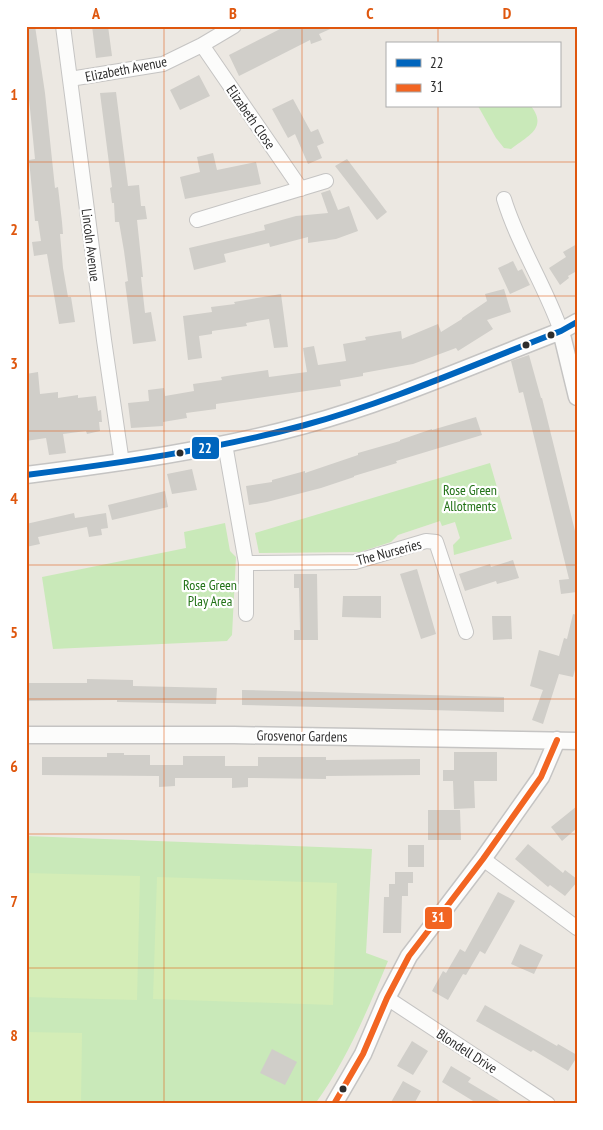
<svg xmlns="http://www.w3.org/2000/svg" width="603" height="1130" font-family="'PT Sans Narrow',sans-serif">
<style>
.green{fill:#c9e9b9}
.pitch{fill:#d4edb7}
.building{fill:#d0cec9}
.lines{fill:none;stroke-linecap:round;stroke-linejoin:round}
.minor-casing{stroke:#c5c4c3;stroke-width:16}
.tertiary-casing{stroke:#c5c4c3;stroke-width:19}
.minor{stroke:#fcfcfb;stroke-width:14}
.tertiary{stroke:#fcfcfb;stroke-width:16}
.bus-1-casing{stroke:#fff;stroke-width:10}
.bus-2-casing{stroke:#fff;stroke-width:10}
.bus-1{stroke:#0065bd;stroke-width:6}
.bus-2{stroke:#f26522;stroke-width:6}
.grid{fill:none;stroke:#df570e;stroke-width:1;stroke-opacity:0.55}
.bus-dot{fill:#2d2d2d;stroke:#fff;stroke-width:2}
.labels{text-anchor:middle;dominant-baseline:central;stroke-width:4.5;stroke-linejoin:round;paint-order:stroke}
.street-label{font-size:14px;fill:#2d2d2d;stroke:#fff}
.park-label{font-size:14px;fill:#217116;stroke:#fff}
.line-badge{stroke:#fff;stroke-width:2}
.badge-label{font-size:14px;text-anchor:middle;font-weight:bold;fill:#fff}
.neatline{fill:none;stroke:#df570e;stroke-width:2}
.grid-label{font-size:16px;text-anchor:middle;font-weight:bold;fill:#df570e}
</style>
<rect width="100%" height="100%" fill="#ece8e2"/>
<path class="green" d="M478,106H531C548,128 528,136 511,149L504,148L496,138Z
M490,463L512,539L454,555L453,545L460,538L455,522L442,526L440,521L398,535L391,542L360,552L259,553L255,533Z
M225,523L230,551L236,557L232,635L227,641L53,649L42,577L186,548L184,532Z
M26,836L372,849L366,953L388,961C367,1011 347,1060 315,1104H26Z"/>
<path class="pitch" d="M26,873L140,876L137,1000L26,997Z
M157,877L337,883L333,1005L153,999Z
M26,1032L82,1033L81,1104H26Z"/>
<path class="building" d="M26,26H35L45,93L55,188L58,187L62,222L63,234H60L63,268L68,297H71L75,322L59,324L47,254L34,256L32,242L41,241L38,221H35L29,160L35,159L28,89H26Z
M92,26H108L112,56L96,58Z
M286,26H337L319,34L322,40L311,44L310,40L239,76L229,55Z
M199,75L210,96L180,110L170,90Z
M116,92L128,186L139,185L141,206H145L147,219L137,220L143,277H141L145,313L151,312L156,341L133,344L125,282L128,281L124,251L119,222H115L114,203H112L110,188L112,187L100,93Z
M293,99L311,132L318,129L324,143L317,146L322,158L308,164L295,134L288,138L272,109Z
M213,153L217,170L256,162L261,184L185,199L180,177L200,172L197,157Z
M347,159L387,212L377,220L335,166Z
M330,190L338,210L349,206L358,231L336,239L308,243V237L270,247L269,243L224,254L226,262L194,270L189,248L265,230L264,225L296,216L328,213L321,193Z
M577,244V276L575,272L568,276L569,278L560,285L549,268L566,257L563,252Z
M513,261L518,271L522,269L530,285L510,294L498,268Z
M504,289L511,312L487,320L493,329L458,351L456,348L413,364L385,369L363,373V376L340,380L341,386L216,404V409L186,413L187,418L163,422V426L131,428L128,403L149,401L148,390L164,388L165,396L194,391L193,384L222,380L221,377L233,375L268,370L269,377L307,372L303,348L314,346L318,365L346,361L343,344L366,340L365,337L401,331L402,339L438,324L441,332L462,319V318L487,301L485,294Z
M281,294L288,347L274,348L269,319L246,323L247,326L212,331V334L199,336L202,358L188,360L183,316L212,312L211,307L235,304L234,302Z
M529,355L541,398H542L575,531H577V592L561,594L559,580L569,579L523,392L519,393L511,361Z
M38,372L40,394L58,392V398L78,395V398L96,396L98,411L101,410L102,422H99L100,431L87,434L86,431L63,434L66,453L49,455L46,438L26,441V374Z
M476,417L482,435L396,461L397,463L354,476V477L321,488L267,502L249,505L246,486L272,482V480L305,471V473L358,455V453L400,441V440L432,429V430Z
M192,469L197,490L172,494L167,474Z
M165,491L168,507L112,520L108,505Z
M74,513L75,518L106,513L108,528L101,529L102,535L89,537L87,527L38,537L40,544L26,547V524Z
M513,560L519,578L497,584L496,581L465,591L459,574L490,564L491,567Z
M417,569L436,634L421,639L400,574Z
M294,574H317L318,640H294V630H300L299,588H294Z
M343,596H381V618L342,617Z
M573,614L577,615V662L573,677L559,674L543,724L532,720L543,690L530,686L539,650L559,656L564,638L567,639Z
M492,616H511L512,639L493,640Z
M87,679L133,680V686L217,688L216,704L117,702V700L26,701V683H87Z
M242,690L504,697V712L242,705Z
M454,752H497V781H474L475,808L454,809L453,781H443V770H454Z
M107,753H124V755H150V765H183V756H225V766H258V757H326V760L420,759V775L326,776V779L248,778V787L232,788V778H175V786L159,787V776L42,775V757H107Z
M577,806V828L562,841L551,827Z
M428,810H460L461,840H428Z
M528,844L563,873L565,870L577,879V882L565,896L550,885L548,887L515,859Z
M408,845H424V867H408Z
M395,872H413V883H408V896H402L401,933H383L384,897H389V884H395Z
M498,892L515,901L485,954L480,951L466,975L463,974L448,1000L432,991L443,971L446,973L460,949L465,952Z
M520,944L543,955L534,974L511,964Z
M485,1005L557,1046L558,1044L577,1055V1057L568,1071L533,1050L531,1052L476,1021Z
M412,1041L428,1051L413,1075L397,1066Z
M272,1049L297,1062L285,1085L260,1073Z
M451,1066L471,1078L468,1082L505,1104H478L442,1082Z
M403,1081L421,1091L414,1104H390Z"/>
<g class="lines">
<defs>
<path id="minor" d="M63,26L104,340L122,463
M202,45L301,189
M70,79L163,64L202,45L234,26
M504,199C518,245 545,285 561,331
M197,220L326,181
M225,444L246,563V614
M246,563L355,562L426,541L436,542L466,632
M483,859L577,928
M387,998L548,1104"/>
<path id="tertiary" d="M561,331L577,397
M26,475C120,463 214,450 305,425C393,401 477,363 561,331L577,322
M26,735H234L577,741
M334,1104L363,1054L387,998L409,956L483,859L541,777L557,740"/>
</defs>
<use href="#minor" class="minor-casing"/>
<use href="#tertiary" class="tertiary-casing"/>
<use href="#minor" class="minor"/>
<use href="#tertiary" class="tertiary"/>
<defs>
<path id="bus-1" d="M26,475C120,463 214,450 305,425C393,401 477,363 561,331L577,322"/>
<path id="bus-2" d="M334,1104L363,1054L387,998L409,956L483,859L541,777L557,740"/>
</defs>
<use href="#bus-1" class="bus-1-casing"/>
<use href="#bus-2" class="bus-2-casing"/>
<use href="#bus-1" class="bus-1"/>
<use href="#bus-2" class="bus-2"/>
</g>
<path class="grid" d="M164,26V1104M302,26V1104M438,26V44M438,106V1104M26,162H577M26,296H577M26,431H577M26,565H577M26,699H577M26,834H577M26,968H577"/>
<g class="bus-dot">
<circle cx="551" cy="335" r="4.5"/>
<circle cx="526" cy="345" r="4.5"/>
<circle cx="180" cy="453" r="4.5"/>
<circle cx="343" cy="1089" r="4.5"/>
</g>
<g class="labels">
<g class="street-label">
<text transform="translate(126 69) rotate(-11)">Elizabeth Avenue</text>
<text transform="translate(251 117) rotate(55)">Elizabeth Close</text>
<text transform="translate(91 245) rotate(83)">Lincoln Avenue</text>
<text transform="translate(389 552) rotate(-15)">The Nurseries</text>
<text transform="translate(302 736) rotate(1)">Grosvenor Gardens</text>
<text transform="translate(467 1051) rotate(33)">Blondell Drive</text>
</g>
<g class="park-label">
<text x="470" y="490">Rose Green<tspan x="470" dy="16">Allotments</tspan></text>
<text x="210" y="585">Rose Green<tspan x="210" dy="16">Play Area</tspan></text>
</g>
</g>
<g class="line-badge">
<rect x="191" y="436" width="29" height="24" rx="5" fill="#0065bd"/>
<rect x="424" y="906" width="29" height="24" rx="5" fill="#f26522"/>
</g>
<g class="badge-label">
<text x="205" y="453">22</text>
<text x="438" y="922">31</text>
</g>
<rect width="603" height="1130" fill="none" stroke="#ffffff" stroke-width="55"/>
<rect x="386" y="42" width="175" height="65" fill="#ffffff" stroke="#ababab"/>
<rect x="396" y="59" width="25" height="8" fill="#0065bd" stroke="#ababab"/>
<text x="430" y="68" font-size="15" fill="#2d2d2d">22</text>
<rect x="396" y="84" width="25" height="8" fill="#f26522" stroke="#ababab"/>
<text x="430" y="92" font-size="15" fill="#2d2d2d">31</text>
<rect x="28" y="28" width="548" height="1074" class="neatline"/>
<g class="grid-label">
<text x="96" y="19">A</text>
<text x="233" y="19">B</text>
<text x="370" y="19">C</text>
<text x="507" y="19">D</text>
<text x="14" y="100">1</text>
<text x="14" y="235">2</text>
<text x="14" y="369">3</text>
<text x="14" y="504">4</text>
<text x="14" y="638">5</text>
<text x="14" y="772">6</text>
<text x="14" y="907">7</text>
<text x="14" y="1041">8</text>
</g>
</svg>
